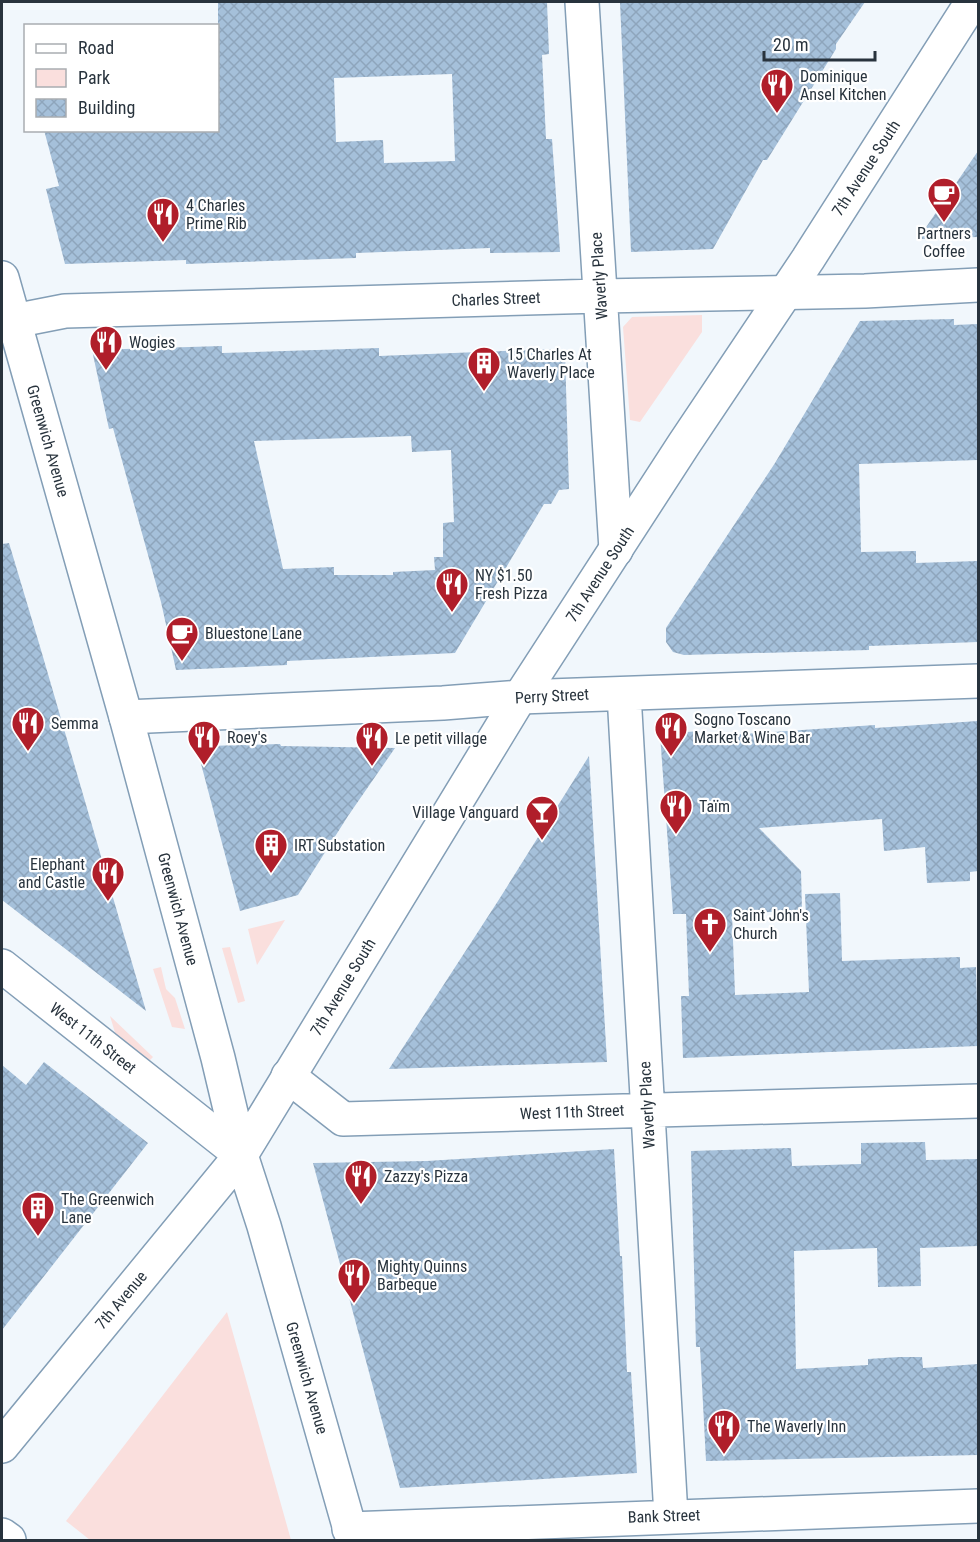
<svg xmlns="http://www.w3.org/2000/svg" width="980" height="1542" font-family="'Roboto Condensed',sans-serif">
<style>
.green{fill:#fadfdd}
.building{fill:url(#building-cross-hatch);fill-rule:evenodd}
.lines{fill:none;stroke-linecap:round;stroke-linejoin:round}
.street-casing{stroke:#839eb6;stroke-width:36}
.secondary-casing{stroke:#839eb6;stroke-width:36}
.street{stroke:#fff;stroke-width:33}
.secondary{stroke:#fff;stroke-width:33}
.labels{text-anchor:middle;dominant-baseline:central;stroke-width:4.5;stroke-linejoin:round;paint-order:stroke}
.poi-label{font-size:16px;fill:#28333d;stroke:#fff;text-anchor:start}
.street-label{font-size:16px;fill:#28333d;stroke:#fff}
</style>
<defs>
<pattern id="building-cross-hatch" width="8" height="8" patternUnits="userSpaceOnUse" patternTransform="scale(1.5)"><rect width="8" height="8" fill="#a5c0da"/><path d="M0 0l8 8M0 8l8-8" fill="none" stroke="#8ea5bc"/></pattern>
</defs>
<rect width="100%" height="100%" fill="#f1f7fc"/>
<path class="green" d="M702,315V332L640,422L630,420L623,327L632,317Z
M285,920L257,965L248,929Z
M230,947L245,1001L238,1003L222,948Z
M161,967L166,989L175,998L185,1029L172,1027L153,969Z
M110,1016L153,1057L148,1062L116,1036Z
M227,1312L291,1540H90L66,1521Z"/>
<path class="building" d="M218,2H547L549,54L542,55L546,139H552L560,252L490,253V248L356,253V258L186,264V260L65,264L46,189L59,186L44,130H218ZM452,74L455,161L384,163L383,140L336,142L334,78Z
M620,2H865L836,44V49L767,160H763L713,249L631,252Z
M978,151V237L918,239Z
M954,319V325L978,324V460L859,464L861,552L916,551V563L978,561V642L869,646V650L684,655L673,652L666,642V628L775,463L860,321Z
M222,346V353L379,348V356L556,349V354L565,353L569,489L559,490L551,504H544L455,653L287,661V665L176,670L161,602L113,428L109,429L92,350ZM411,436L412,452L451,450L454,522L443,523V557H434L435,570L393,572V575H334V567L283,569L254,441Z
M9,543L41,650L146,1011L2,900V544Z
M978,721V871L970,872V881L927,883L925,847L884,851L882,819L759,828L801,871L802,911L732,913L735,995L809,992L805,894L840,893L842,961L960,957V968L976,967L978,1046L683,1058L681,996H689L686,914H673L660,734L700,731V737L875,725V728Z
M280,744L281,746L395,748L348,816L298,895L240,911L200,760L204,746Z
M589,756L607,1062L389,1069L498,901Z
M44,1062L148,1143L2,1330V1065L26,1085Z
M925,1142L926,1160L978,1159V1246L920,1248L921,1286L878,1287L877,1248L794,1251L796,1369L868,1365V1359L900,1357H922L923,1368L978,1364V1455L706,1461L700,1347H696L691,1151L791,1148L792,1166L861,1164V1143Z
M614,1149L620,1256H622L627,1372H631L637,1473L400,1488L313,1163L427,1161Z"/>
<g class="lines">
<defs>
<path id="street" d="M582,2L616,550
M14,321L65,311L600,296L865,291L978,285
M624,694L671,1516
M126,717L443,703L520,697L978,681
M2,966L241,1155
M288,1076L343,1119L978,1101
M349,1529L978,1506
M2,1535L9,1540"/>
<path id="secondary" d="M2,278L126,717L218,1058L241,1155L264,1226L353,1540
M2,1446L241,1155L520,697L684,444L808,259L972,2"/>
</defs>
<use href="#street" class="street-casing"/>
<use href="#secondary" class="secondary-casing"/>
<use href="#street" class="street"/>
<use href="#secondary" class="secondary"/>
</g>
<defs>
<symbol id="restaurant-pin" viewBox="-11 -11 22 30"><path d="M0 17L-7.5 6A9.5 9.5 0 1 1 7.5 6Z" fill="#b01e2a" stroke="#fff"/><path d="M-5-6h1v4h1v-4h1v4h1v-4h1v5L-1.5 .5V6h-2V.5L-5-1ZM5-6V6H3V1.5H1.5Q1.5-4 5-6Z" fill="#fff"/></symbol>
<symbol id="cafe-pin" viewBox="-11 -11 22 30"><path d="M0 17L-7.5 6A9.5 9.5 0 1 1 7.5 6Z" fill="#b01e2a" stroke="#fff"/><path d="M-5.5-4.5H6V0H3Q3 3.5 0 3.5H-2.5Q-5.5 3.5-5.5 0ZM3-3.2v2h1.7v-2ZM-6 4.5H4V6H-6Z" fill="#fff"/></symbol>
<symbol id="building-pin" viewBox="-11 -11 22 30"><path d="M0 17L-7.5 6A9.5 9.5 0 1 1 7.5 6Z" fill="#b01e2a" stroke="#fff"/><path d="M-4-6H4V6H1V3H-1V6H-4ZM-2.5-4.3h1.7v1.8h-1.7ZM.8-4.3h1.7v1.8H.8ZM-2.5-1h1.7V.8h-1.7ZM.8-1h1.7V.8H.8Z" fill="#fff"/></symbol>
<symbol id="bar-pin" viewBox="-11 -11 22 30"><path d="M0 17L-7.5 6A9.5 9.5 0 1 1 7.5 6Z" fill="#b01e2a" stroke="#fff"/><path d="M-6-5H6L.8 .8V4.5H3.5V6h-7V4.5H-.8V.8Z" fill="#fff"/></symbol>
<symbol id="church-pin" viewBox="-11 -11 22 30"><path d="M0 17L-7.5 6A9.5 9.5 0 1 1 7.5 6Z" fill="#b01e2a" stroke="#fff"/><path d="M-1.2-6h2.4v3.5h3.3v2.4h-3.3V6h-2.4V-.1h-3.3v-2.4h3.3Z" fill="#fff"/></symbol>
</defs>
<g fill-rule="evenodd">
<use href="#restaurant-pin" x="758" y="66" width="38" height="52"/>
<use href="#cafe-pin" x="925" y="175" width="38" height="52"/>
<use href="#restaurant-pin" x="144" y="195" width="38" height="52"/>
<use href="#restaurant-pin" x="87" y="323" width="38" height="52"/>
<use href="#building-pin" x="465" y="344" width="38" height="52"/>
<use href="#restaurant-pin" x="433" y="565" width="38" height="52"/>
<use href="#cafe-pin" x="163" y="614" width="38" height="52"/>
<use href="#restaurant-pin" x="9" y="704" width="38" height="52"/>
<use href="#restaurant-pin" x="652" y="709" width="38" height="52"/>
<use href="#restaurant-pin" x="185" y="718" width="38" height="52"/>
<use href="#restaurant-pin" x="353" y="719" width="38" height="52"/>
<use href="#restaurant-pin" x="657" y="787" width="38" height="52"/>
<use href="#bar-pin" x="523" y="793" width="38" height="52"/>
<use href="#building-pin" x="252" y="826" width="38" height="52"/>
<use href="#restaurant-pin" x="89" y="854" width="38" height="52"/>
<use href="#church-pin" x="691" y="905" width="38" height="52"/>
<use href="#restaurant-pin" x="342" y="1157" width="38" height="52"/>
<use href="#building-pin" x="19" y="1189" width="38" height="52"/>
<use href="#restaurant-pin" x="335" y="1256" width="38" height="52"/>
<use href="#restaurant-pin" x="705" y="1407" width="38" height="52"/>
</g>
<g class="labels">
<g class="poi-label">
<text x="800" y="76">Dominique<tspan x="800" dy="18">Ansel Kitchen</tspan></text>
<text x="186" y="205">4 Charles<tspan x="186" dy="18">Prime Rib</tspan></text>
<text x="944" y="233" text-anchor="middle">Partners<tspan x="944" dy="18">Coffee</tspan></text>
<text x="129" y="342">Wogies</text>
<text x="507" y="354">15 Charles At<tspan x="507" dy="18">Waverly Place</tspan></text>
<text x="475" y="575">NY $1.50<tspan x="475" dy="18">Fresh Pizza</tspan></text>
<text x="205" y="633">Bluestone Lane</text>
<text x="694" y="719">Sogno Toscano<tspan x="694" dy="18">Market &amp; Wine Bar</tspan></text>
<text x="51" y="723">Semma</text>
<text x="227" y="737">Roey's</text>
<text x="395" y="738">Le petit village</text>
<text x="699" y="806">Taïm</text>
<text x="519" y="812" text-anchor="end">Village Vanguard</text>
<text x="294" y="845">IRT Substation</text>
<text x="85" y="864" text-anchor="end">Elephant<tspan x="85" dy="18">and Castle</tspan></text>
<text x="733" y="915">Saint John's<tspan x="733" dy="18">Church</tspan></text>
<text x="384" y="1176">Zazzy's Pizza</text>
<text x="61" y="1199">The Greenwich<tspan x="61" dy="18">Lane</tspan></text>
<text x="377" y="1266">Mighty Quinns<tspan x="377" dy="18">Barbeque</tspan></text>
<text x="747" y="1426">The Waverly Inn</text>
</g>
<g class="street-label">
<text transform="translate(866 168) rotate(-57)">7th Avenue South</text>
<text transform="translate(599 276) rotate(-94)">Waverly Place</text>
<text transform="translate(496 299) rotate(-2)">Charles Street</text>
<text transform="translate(48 441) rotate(74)">Greenwich Avenue</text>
<text transform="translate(600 574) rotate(-57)">7th Avenue South</text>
<text transform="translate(552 696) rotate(-3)">Perry Street</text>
<text transform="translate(178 909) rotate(75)">Greenwich Avenue</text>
<text transform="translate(343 987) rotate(-59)">7th Avenue South</text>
<text transform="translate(93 1038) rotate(38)">West 11th Street</text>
<text transform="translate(647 1105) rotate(-93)">Waverly Place</text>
<text transform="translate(572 1112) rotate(-2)">West 11th Street</text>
<text transform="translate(121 1300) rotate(-50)">7th Avenue</text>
<text transform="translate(307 1378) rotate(74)">Greenwich Avenue</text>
<text transform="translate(664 1516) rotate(-2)">Bank Street</text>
</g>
</g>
<rect width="980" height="1542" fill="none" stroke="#28333d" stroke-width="6"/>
<rect x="24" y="24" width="195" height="108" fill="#ffffff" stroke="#a9adb1" stroke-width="1.5"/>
<rect x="36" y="44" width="30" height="9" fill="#ffffff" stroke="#a9adb1" stroke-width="1.5"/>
<text x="78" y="54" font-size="18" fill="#28333d">Road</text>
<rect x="36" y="69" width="30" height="18" fill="#fadfdd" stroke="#a9adb1" stroke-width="1.5"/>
<text x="78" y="84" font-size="18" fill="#28333d">Park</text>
<rect x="36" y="99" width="30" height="18" fill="url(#building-cross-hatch)" stroke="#a9adb1" stroke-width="1.5"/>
<text x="78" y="114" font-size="18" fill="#28333d">Building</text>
<path d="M764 51v9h111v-9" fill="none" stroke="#28333d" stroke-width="3"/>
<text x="773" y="51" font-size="18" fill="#28333d" stroke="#ffffff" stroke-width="4.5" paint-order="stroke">20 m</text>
</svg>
